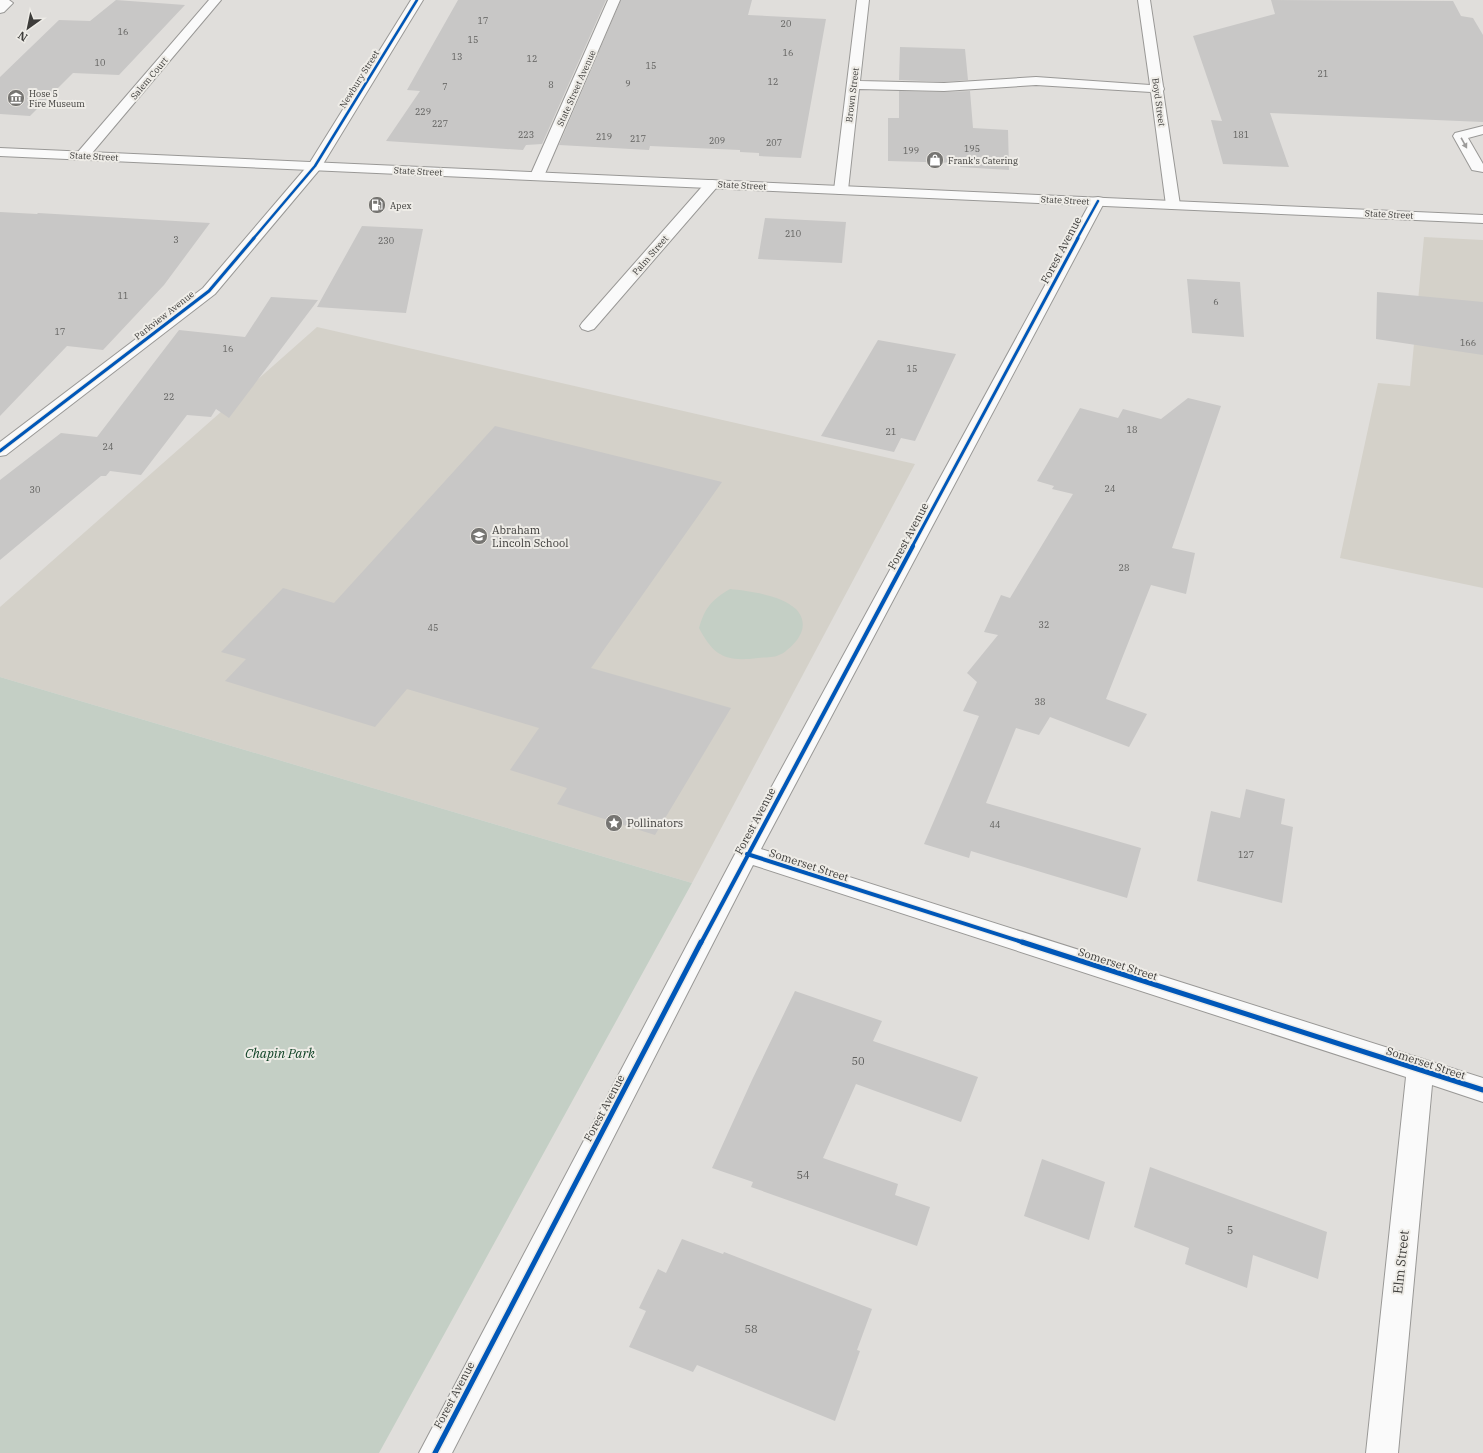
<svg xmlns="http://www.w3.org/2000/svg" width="1483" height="1453" font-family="'IBM Plex Serif',serif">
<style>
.built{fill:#d4d1c9}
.green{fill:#c4cfc5}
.building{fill:#c8c7c6}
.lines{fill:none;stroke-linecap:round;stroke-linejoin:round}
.minor-casing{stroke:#999896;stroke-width:2}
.major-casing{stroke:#999896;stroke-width:2}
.minor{fill:#fafafa;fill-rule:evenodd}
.major{fill:#fafafa;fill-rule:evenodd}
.cycleway-far3-casing{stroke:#eeece7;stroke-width:4}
.cycleway-far2-casing{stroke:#eeece7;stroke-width:5}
.cycleway-far1-casing{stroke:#eeece7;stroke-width:6}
.cycleway-casing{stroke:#eeece7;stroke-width:8}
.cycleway-far3{stroke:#0057b8;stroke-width:2.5}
.cycleway-far2{stroke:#0057b8;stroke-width:3}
.cycleway-far1{stroke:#0057b8;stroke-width:4}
.cycleway{stroke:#0057b8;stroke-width:5}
.oneway{fill:#9c9b9a}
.labels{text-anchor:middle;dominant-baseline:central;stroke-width:4;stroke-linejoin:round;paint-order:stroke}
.number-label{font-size:9px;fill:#60605e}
.far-street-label{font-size:9px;fill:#3d3c3a;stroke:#eeece7}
.far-poi-label{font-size:9px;fill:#3d3c3a;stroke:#eeece7;text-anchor:start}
.street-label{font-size:11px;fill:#3d3c3a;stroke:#eeece7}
.poi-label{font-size:11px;fill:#3d3c3a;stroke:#eeece7;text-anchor:start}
.near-number-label{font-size:11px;fill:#60605e}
.near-park-label{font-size:13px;font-style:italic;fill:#0e4124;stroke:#eeece7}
.near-street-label{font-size:13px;fill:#3d3c3a;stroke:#eeece7}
</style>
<rect width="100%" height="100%" fill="#e0dedb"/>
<path class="built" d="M1424,237L1483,240V588L1340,558L1378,383L1410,386Z
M317,327L915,464L692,883L0,677V607Z"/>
<path class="green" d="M730,589C749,591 781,595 796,609C810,624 800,640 787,650C785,652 782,654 779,655C773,658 765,657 758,658C727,662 714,657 699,628C705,608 711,600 730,589Z
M0,677L692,883L379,1453H0Z"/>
<path class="building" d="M116,0L185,5L119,75L73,73L30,116L0,114V77L59,20L90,21Z
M458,0H606L542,144L526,145L523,150L386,141L420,91L407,90Z
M621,0H752L748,15L826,19L801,158L759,156V153L740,152V150L650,146L649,150L559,145Z
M1271,0L1453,1L1461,16L1473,18L1483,35V122L1270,113L1289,167L1223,164L1211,120L1222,121L1193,36L1275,14Z
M900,47L965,49L968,80L944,82L899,80Z
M899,91L944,92L970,91L973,128L1008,130L1009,170L960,167V163L888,161V118H899Z
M0,212L37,214L38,213L210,223L164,285L103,350L67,346L0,416Z
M765,218L846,222L842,263L758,259Z
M362,226L423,229L406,313L317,307Z
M1187,279L1240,282L1244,337L1192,333Z
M1377,292L1483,302V355L1376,339Z
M271,297L318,300L229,418L216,409L211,417L187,415L141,475L110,471L106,476H101L0,560V480L61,433L97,437L179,330L245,337Z
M878,340L956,354L915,441L901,438L894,452L821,436Z
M1188,398L1221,406L1172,548L1195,553L1186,594L1151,585L1106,699L1147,714L1129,747L1050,717L1039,735L1016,728L986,803L1141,848L1127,898L971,851L969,858L924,844L979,716L963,711L977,682L967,673L998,635L984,632L1001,595L1010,598L1073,494L1052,489L1054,486L1037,481L1080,408L1118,418L1123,409L1161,419Z
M495,426L722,482L591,668L731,708L655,835L557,804L567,788L510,770L539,728L407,689L375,727L225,681L246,659L221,652L283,588L334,603Z
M1246,789L1285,799L1281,824L1293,827L1282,903L1197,881L1211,811L1240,818Z
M795,991L882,1021L873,1041L978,1077L961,1122L856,1084L823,1158L898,1184L895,1195L930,1207L917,1246L751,1187L753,1182L712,1168L752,1080Z
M1042,1159L1105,1182L1089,1240L1024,1216Z
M1150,1167L1327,1232L1318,1279L1253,1255L1247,1288L1185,1264L1189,1248L1134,1227Z
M682,1239L723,1254L724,1252L872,1309L857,1350L860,1351L835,1421L697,1365L693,1372L629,1347L646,1311L639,1308L658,1269L666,1273Z"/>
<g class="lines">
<defs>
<path id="minor" d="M0,0H9L13,3L4,12L0,13Z
M209,0H221L87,159L82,160L77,159L75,156L77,153Z
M411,0H423L320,169L215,294L6,455L0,456V442L203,288L309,164Z
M608,0H620L544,176L542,179L537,180L532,179L530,176Z
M857,0H869L860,81L944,83L1036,77L1150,85L1138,0H1150L1163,86L1164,89L1163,91L1180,205L1178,208L1173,209L1168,208L1166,205L1151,92L1036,85L944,91L859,89L848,190L846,193L841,194L836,193L834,190Z
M1483,126V134L1468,138L1483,164V172L1472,170L1453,136L1455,133Z
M712,180L717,181L719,184L717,187L594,329L588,331L582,329L580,326L582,323L707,181Z
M1098,197L1103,198L1105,201L761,849L1483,1078V1102L1432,1085L1398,1453H1366L1406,1077L753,865L452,1453H419L735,854L1091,201L1093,198Z"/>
<path id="major" d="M0,148L1483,215V223L0,156Z"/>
</defs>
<use href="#minor" class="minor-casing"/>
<use href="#major" class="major-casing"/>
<use href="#minor" class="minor"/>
<use href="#major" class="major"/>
<defs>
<path id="cycleway-far3" d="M253,239L315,166L417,0
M1077,239L1098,201"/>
<path id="cycleway-far2" d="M0,451L209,291L254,238
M912,547L1078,238"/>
<path id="cycleway-far1" d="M747,854L1025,943
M701,943L913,546"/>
<path id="cycleway" d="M1022,942L1483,1090
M435,1453L701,942"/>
</defs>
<use href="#cycleway-far3" class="cycleway-far3-casing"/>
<use href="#cycleway-far2" class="cycleway-far2-casing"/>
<use href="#cycleway-far1" class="cycleway-far1-casing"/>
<use href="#cycleway" class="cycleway-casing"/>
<use href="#cycleway-far3" class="cycleway-far3"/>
<use href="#cycleway-far2" class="cycleway-far2"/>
<use href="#cycleway-far1" class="cycleway-far1"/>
<use href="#cycleway" class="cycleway"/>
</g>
<defs><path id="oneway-solid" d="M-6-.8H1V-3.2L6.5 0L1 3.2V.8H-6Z"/></defs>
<use class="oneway" href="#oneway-solid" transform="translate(1464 143) rotate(61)"/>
<defs>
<symbol id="museum-disc" viewBox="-11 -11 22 22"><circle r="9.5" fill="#767572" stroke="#eeece7"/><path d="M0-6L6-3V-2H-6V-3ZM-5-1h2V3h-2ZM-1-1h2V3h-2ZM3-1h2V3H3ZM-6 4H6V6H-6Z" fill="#fff"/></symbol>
<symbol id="shop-disc" viewBox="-11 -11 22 22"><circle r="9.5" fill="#767572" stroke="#eeece7"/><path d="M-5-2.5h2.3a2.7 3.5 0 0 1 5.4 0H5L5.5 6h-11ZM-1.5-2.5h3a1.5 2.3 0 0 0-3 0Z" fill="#fff"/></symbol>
<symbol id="fuel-disc" viewBox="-11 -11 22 22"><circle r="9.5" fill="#767572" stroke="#eeece7"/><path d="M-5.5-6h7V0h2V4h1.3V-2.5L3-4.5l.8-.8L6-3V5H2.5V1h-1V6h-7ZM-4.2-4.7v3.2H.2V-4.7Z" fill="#fff"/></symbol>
<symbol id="school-disc" viewBox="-11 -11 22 22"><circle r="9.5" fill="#767572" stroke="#eeece7"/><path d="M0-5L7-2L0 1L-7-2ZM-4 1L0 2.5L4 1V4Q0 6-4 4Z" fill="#fff"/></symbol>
<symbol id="sight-disc" viewBox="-11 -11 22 22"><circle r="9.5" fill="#767572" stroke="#eeece7"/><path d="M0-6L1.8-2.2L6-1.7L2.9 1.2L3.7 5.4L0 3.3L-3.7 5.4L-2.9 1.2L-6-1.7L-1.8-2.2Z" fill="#fff"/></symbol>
</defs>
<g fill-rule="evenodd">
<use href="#museum-disc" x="6" y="88" width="20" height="20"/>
<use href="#shop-disc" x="925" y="150" width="20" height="20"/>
<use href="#fuel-disc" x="367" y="195" width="20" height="20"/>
<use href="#school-disc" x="469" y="526" width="20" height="20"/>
<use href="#sight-disc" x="604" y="813" width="20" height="20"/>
</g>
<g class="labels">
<g class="number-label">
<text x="483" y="20">17</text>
<text x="786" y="23">20</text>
<text x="123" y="31">16</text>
<text x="473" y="39">15</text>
<text x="788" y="52">16</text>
<text x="457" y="56">13</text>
<text x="532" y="58">12</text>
<text x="100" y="62">10</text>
<text x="651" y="65">15</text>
<text x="1323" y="73">21</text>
<text x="773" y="81">12</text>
<text x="628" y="83">9</text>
<text x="551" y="84">8</text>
<text x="445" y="86">7</text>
<text x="423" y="111">229</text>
<text x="440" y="123">227</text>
<text x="526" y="134">223</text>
<text x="1241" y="134">181</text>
<text x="604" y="136">219</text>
<text x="638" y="138">217</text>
<text x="717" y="140">209</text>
<text x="774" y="142">207</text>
<text x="972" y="148">195</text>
<text x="911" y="150">199</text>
<text x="793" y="233">210</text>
<text x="176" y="239">3</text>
<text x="386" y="240">230</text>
<text x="123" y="295">11</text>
<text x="1216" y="301">6</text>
<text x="60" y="331">17</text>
<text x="1468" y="342">166</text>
<text x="228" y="348">16</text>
<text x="912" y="368">15</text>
<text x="169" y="396">22</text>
<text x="1132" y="429">18</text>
<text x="891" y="431">21</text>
<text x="108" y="446">24</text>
<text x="1110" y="488">24</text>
<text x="35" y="489">30</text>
<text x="1124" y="567">28</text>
<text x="1044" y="624">32</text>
<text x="433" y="627">45</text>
<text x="1040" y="701">38</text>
<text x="995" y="824">44</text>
<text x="1246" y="854">127</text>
</g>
<g class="far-street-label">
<text transform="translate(149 78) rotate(-50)">Salem Court</text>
<text transform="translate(359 79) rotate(-58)">Newbury Street</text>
<text transform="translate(576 88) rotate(-66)">State Street Avenue</text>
<text transform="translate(852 95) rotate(-83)">Brown Street</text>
<text transform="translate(1159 102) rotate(82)">Boyd Street</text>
<text transform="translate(94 156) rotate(3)">State Street</text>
<text transform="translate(418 171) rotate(3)">State Street</text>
<text transform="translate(742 185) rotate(3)">State Street</text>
<text transform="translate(1065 200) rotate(3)">State Street</text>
<text transform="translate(1389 214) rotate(3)">State Street</text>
<text transform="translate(650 255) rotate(-49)">Palm Street</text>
<text transform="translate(164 315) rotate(-38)">Parkview Avenue</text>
</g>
<g class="far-poi-label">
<text x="29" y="93">Hose 5<tspan x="29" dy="10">Fire Museum</tspan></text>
<text x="948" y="160">Frank's Catering</text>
<text x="390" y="205">Apex</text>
</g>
<g class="street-label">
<text transform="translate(1061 250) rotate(-62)">Forest Avenue</text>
<text transform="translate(908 536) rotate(-62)">Forest Avenue</text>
<text transform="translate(755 821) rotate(-62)">Forest Avenue</text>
<text transform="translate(809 865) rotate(18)">Somerset Street</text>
<text transform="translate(1118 964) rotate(18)">Somerset Street</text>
<text transform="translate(1426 1063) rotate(18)">Somerset Street</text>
<text transform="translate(604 1108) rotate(-62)">Forest Avenue</text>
<text transform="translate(454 1395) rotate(-62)">Forest Avenue</text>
</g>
<g class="poi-label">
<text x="492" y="530">Abraham<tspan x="492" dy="13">Lincoln School</tspan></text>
<text x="627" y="823">Pollinators</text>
</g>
<g class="near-number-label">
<text x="858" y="1061">50</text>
<text x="803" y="1175">54</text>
<text x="1230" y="1230">5</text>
<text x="751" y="1329">58</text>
</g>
<g class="near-park-label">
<text x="280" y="1053">Chapin Park</text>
</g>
<g class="near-street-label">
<text transform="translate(1401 1262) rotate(-84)">Elm Street</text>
</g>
</g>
<g transform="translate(28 28) rotate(213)" stroke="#eeece7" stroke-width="3" paint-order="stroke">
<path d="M0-3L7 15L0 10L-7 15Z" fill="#3d3c3a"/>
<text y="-6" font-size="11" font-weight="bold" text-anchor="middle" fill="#3d3c3a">N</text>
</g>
</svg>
